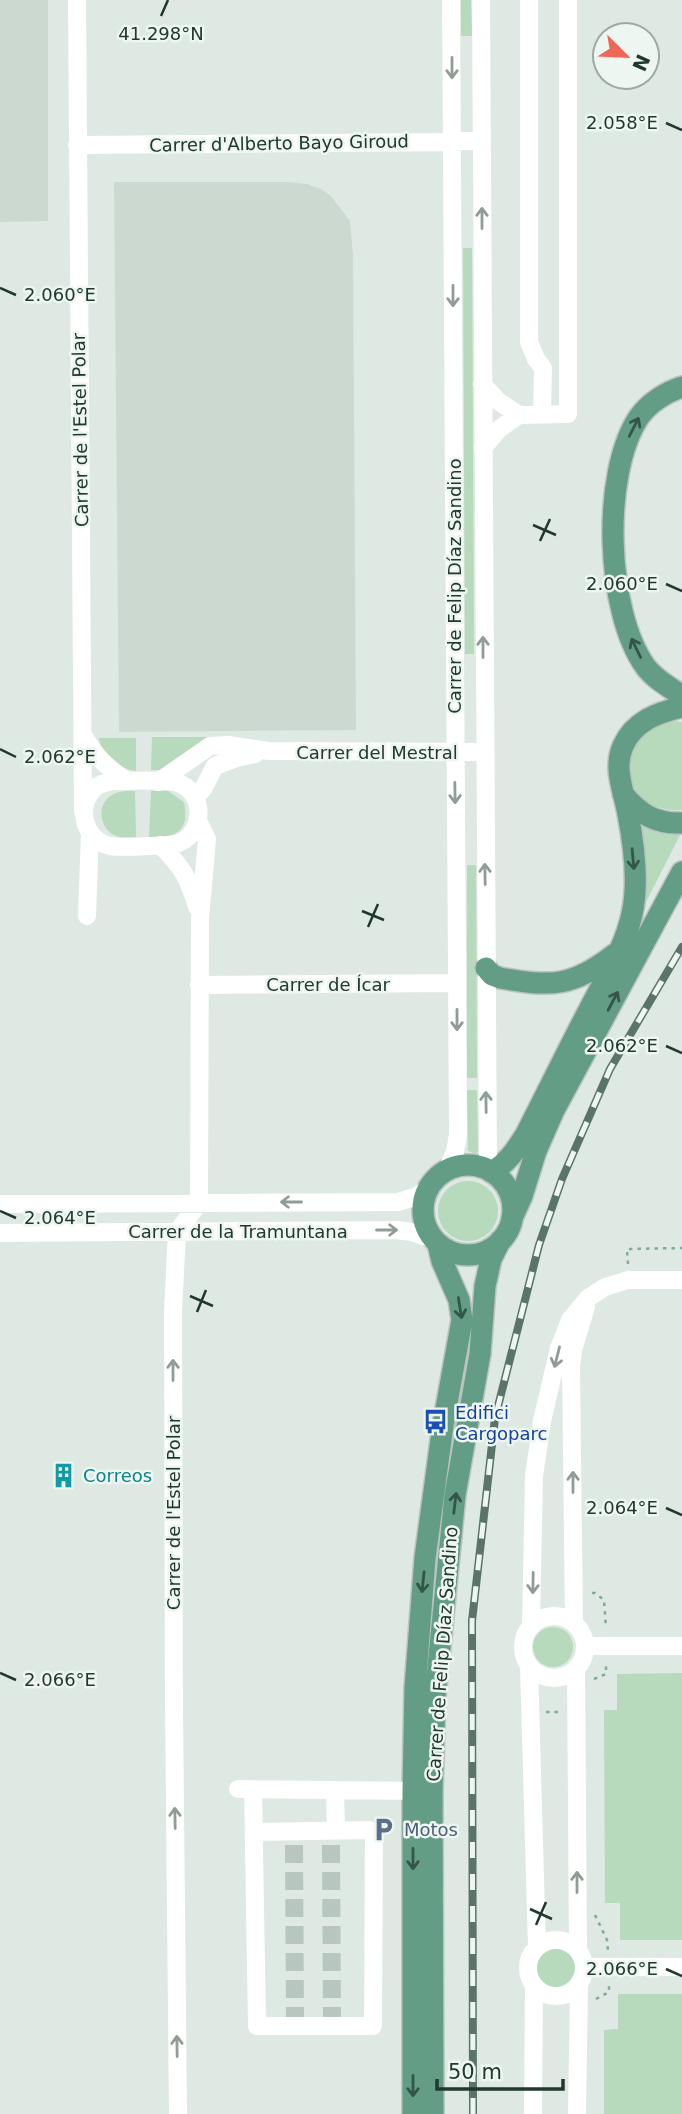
<svg xmlns="http://www.w3.org/2000/svg" width="682" height="2114" font-family="'DejaVu Sans',sans-serif">
<style>
.built{fill:#ccd9d1}
.green{fill:#b6dabb}
.lines{fill:none;stroke-linecap:round;stroke-linejoin:round}
.minor-tunnel{stroke:#b7c6be;stroke-width:18;stroke-dasharray:18 9;stroke-linecap:butt}
.major-casing{stroke:#bcc3c0;stroke-width:24}
.path{stroke:#7fac97;stroke-width:2.5;stroke-dasharray:3.5 5;stroke-linecap:butt}
.minor{stroke:#fff;stroke-width:18}
.major{stroke:#639d86;stroke-width:21}
.rail-casing{stroke:#5a7469;stroke-width:8}
.rail{stroke:#eef6f1;stroke-width:5;stroke-dasharray:16;stroke-linecap:butt}
.oneway{stroke:#909c96}
.oneway2{stroke:#345648}
.ticks{fill:none;stroke:#20382e;stroke-width:2.5}
.labels{text-anchor:middle;dominant-baseline:central;stroke-width:5;stroke-linejoin:round;paint-order:stroke}
.street-label{font-size:18px;fill:#20382e;stroke:#eef6f1}
.transit-label{font-size:18px;fill:#164399;stroke:#eef6f1;text-anchor:start}
.culture-label{font-size:18px;fill:#0d838f;stroke:#eef6f1;text-anchor:start}
.service-label{font-size:18px;fill:#4e5e75;stroke:#eef6f1;text-anchor:start}
.ticks-label{font-size:18px;text-anchor:middle;fill:#20382e;stroke:#eef6f1;stroke-width:5;stroke-linejoin:round;paint-order:stroke}
</style>
<rect width="100%" height="100%" fill="#dde9e2"/>
<path class="built" d="M0,0H48V221L0,222Z
M114,182H288L307,184L321,189L331,196L350,221L353,255L356,730L119,732Z"/>
<path class="green" d="M461,0H471L472,36H461Z
M463,248H472L474,654H465Z
M671,721L682,722V810C617,814 608,734 671,721Z
M152,737H211L164,770H151Z
M99,738H136V771C117,768 102,758 99,738Z
M135,791L136,837C131,837 124,838 119,837C102,833 95,809 109,797C116,791 126,791 135,791Z
M151,791H168L184,802C190,832 176,837 149,838Z
M640,825L657,830L682,831L641,912Z
M467,865H476L477,1078H467Z
M467,1090H477L478,1151L476,1154L468,1151Z
M438 1211a30 30 0 1 1 60 0a30 30 0 1 1-60 0Z
M533 1647a20 20 0 1 1 40 0a20 20 0 1 1-40 0Z
M682,1673V1940H620V1903H605L604,1710H617V1674Z
M535 1967a20 20 0 1 1 40 0a20 20 0 1 1-40 0Z
M618,1994H682V2114H604V2030L618,2029Z"/>
<g class="lines">
<path class="minor-tunnel" d="M294,1845L295,2021
M331,1845L332,2021"/>
<defs>
<path id="major" d="M682,387C666,392 649,403 639,417C601,474 606,611 645,666C654,679 670,687 682,696
M623,794C640,814 655,824 682,823
M486,968L492,975L500,978C552,987 573,987 615,954
M423 1210a45 45 0 1 1 90 0a45 45 0 1 1-90 0Z
M491,1172C508,1163 516,1150 526,1134C548,1091 569,1048 591,1006C606,977 625,947 632,914C639,883 634,845 628,814C624,791 613,769 623,746C634,721 657,713 682,707
M512,1218L522,1196L536,1151L554,1110L682,872
M413,2114V1791L415,1688L425,1558L443,1425L462,1320L459,1300L442,1261L438,1244
M433,2114L432,1791L435,1697L455,1495L480,1354L485,1286L491,1259L500,1241"/>
</defs>
<use href="#major" class="major-casing"/>
<path class="path" d="M628,1264L627,1249L682,1248
M592,1593H595L604,1600L606,1628
M594,1679L606,1674V1663
M546,1712H560
M595,1915L607,1940L608,1951
M596,1999L609,1992V1986"/>
<path class="minor" d="M77,0L83,812
M481,0L488,1170
M529,0V342L536,359L543,368L542,414
M77,145L452,142L481,140
M482,384L498,401L519,415L568,414V0
M483,448L499,429L519,415
M83,735C96,757 106,767 127,781
M111,781C127,781 161,779 175,782C210,791 204,843 169,845C154,846 124,848 110,846C83,840 75,804 96,787C100,784 106,783 111,781Z
M158,782L210,746L228,745L269,751L484,752
M195,798L203,789L215,766L236,758L255,754
M160,845C182,866 189,879 197,907
M87,916L90,833
M199,985L457,983
M447,1170L455,1152L458,1134L451,0
M0,1204L398,1202L415,1197L429,1188
M0,1233L397,1230L411,1232L433,1239
M523 1647a31 31 0 1 1 62 0a31 31 0 1 1-62 0Z
M574,1623L571,1367L573,1350L586,1307
M531,1626L534,1476L542,1421L559,1348L570,1320L588,1298L605,1287L628,1280H682
M585,1646H682
M529,1667L537,1947
M576,1668L578,1951
M238,1789L424,1791
M253,1789L257,2026H373L374,1836L369,1830L254,1832
M335,1790L336,1830
M528 1968a28 28 0 1 1 56 0a28 28 0 1 1-56 0Z
M584,1967H682
M178,2114L174,1706L173,1312L177,1232L199,1203L200,919L207,839L198,821
M533,2114L534,1987
M577,2114L579,1985"/>
<use href="#major" class="major"/>
<defs>
<path id="rail" d="M473,2114L472,1621L495,1418L539,1245L562,1179L610,1069L682,947"/>
</defs>
<use href="#rail" class="rail-casing"/>
<use href="#rail" class="rail"/>
</g>
<defs><path id="oneway-shaft" d="M-6 0H5M1.5-3L5.5 0L1.5 3" fill="none" stroke-width="1.6" stroke-linecap="round" stroke-linejoin="round" transform="scale(1.75)"/></defs>
<g class="oneway">
<use href="#oneway-shaft" transform="translate(452 68) rotate(90)"/>
<use href="#oneway-shaft" transform="translate(482 218) rotate(-90)"/>
<use href="#oneway-shaft" transform="translate(453 296) rotate(90)"/>
<use href="#oneway-shaft" transform="translate(483 647) rotate(-90)"/>
<use href="#oneway-shaft" transform="translate(455 793) rotate(89)"/>
<use href="#oneway-shaft" transform="translate(485 874) rotate(-91)"/>
<use href="#oneway-shaft" transform="translate(457 1020) rotate(90)"/>
<use href="#oneway-shaft" transform="translate(486 1102) rotate(-91)"/>
<use href="#oneway-shaft" transform="translate(291 1202) rotate(180)"/>
<use href="#oneway-shaft" transform="translate(387 1230)"/>
<use href="#oneway-shaft" transform="translate(557 1357) rotate(104)"/>
<use href="#oneway-shaft" transform="translate(173 1370) rotate(-90)"/>
<use href="#oneway-shaft" transform="translate(573 1482) rotate(-90)"/>
<use href="#oneway-shaft" transform="translate(533 1583) rotate(91)"/>
<use href="#oneway-shaft" transform="translate(175 1818) rotate(-91)"/>
<use href="#oneway-shaft" transform="translate(577 1882) rotate(-90)"/>
<use href="#oneway-shaft" transform="translate(177 2046) rotate(-91)"/>
</g>
<g class="oneway2">
<use href="#oneway-shaft" transform="translate(634 427) rotate(-63)"/>
<use href="#oneway-shaft" transform="translate(636 648) rotate(-116)"/>
<use href="#oneway-shaft" transform="translate(633 859) rotate(85)"/>
<use href="#oneway-shaft" transform="translate(613 1001) rotate(-62)"/>
<use href="#oneway-shaft" transform="translate(460 1308) rotate(81)"/>
<use href="#oneway-shaft" transform="translate(455 1503) rotate(-83)"/>
<use href="#oneway-shaft" transform="translate(423 1582) rotate(96)"/>
<use href="#oneway-shaft" transform="translate(413 1859) rotate(90)"/>
<use href="#oneway-shaft" transform="translate(413 2086) rotate(90)"/>
</g>
<path class="ticks" d="M161,16L168,0M666,123L682,130M0,288L16,295M533,525L556,535M540,541L550,519M666,584L682,591M0,749L16,757M362,911L384,920M368,927L378,904M666,1046L682,1053M0,1211L16,1218M190,1296L213,1306M197,1312L206,1290M666,1508L682,1515M0,1673L16,1680M530,1909L552,1919M536,1925L546,1902M666,1969L682,1976"/>
<defs>
<symbol id="bus-bare" viewBox="-9 -9 18 18"><path d="M-5-6H5V4H4V6H2V4H-2V6H-4V4H-5ZM-3.5-4V0h7V-4ZM-3.5 1.2v1.5H-2V1.2ZM2 1.2v1.5H3.5V1.2Z" fill="#1a4fb4" stroke="#eef6f1" stroke-width="2.5" paint-order="stroke"/></symbol>
<symbol id="building-bare" viewBox="-9 -9 18 18"><path d="M-4-6H4V6H1V3H-1V6H-4ZM-2.5-4.3h1.7v1.8h-1.7ZM.8-4.3h1.7v1.8H.8ZM-2.5-1h1.7V.8h-1.7ZM.8-1h1.7V.8H.8Z" fill="#0f9aa8" stroke="#eef6f1" stroke-width="2.5" paint-order="stroke"/></symbol>
<symbol id="parking-bare" viewBox="-9 -9 18 18"><path d="M-3.5-5.5H1a3.5 3.5 0 0 1 0 7H-1V5.5H-3.5ZM-1-3.4V-.6H.8a1.4 1.4 0 0 0 0-2.8Z" fill="#5c6f8a" stroke="#eef6f1" stroke-width="2.5" paint-order="stroke"/></symbol>
</defs>
<g fill-rule="evenodd">
<use href="#bus-bare" x="418" y="1404" width="35" height="35"/>
<use href="#building-bare" x="46" y="1458" width="35" height="35"/>
<use href="#parking-bare" x="366" y="1812" width="35" height="35"/>
</g>
<g class="labels">
<g class="street-label">
<text transform="translate(279 143) rotate(-1)">Carrer d'Alberto Bayo Giroud</text>
<text transform="translate(80 430) rotate(-91)">Carrer de l'Estel Polar</text>
<text transform="translate(454 586) rotate(-90)">Carrer de Felip Díaz Sandino</text>
<text x="377" y="752">Carrer del Mestral</text>
<text x="328" y="984">Carrer de Ícar</text>
<text x="238" y="1231">Carrer de la Tramuntana</text>
<text transform="translate(173 1513) rotate(-90)">Carrer de l'Estel Polar</text>
<text transform="translate(442 1654) rotate(-86)">Carrer de Felip Díaz Sandino</text>
</g>
<g class="transit-label">
<text x="455" y="1412">Edifici<tspan x="455" dy="21">Cargoparc</tspan></text>
</g>
<g class="culture-label">
<text x="83" y="1475">Correos</text>
</g>
<g class="service-label">
<text x="404" y="1829">Motos</text>
</g>
</g>
<g class="ticks-label">
<text x="161" y="40">41.298°N</text>
<text x="622" y="129">2.058°E</text>
<text x="60" y="301">2.060°E</text>
<text x="622" y="590">2.060°E</text>
<text x="60" y="763">2.062°E</text>
<text x="622" y="1052">2.062°E</text>
<text x="60" y="1224">2.064°E</text>
<text x="622" y="1514">2.064°E</text>
<text x="60" y="1686">2.066°E</text>
<text x="622" y="1975">2.066°E</text>
</g>
<g transform="translate(626 56) rotate(114)"><circle r="33" fill="#eef6f1" stroke="#9caaa3" stroke-width="2"/>
<path d="M0-5L12 26L0 18L-12 26Z" fill="#ee6757"/>
<text y="-10" font-size="19" font-weight="bold" text-anchor="middle" fill="#20382e">N</text>
</g>
<path d="M437 2079v10h126v-10" fill="none" stroke="#20382e" stroke-width="3.5"/>
<text x="448" y="2079" font-size="21" fill="#20382e" stroke="#eef6f1" stroke-width="5" paint-order="stroke">50 m</text>
</svg>
